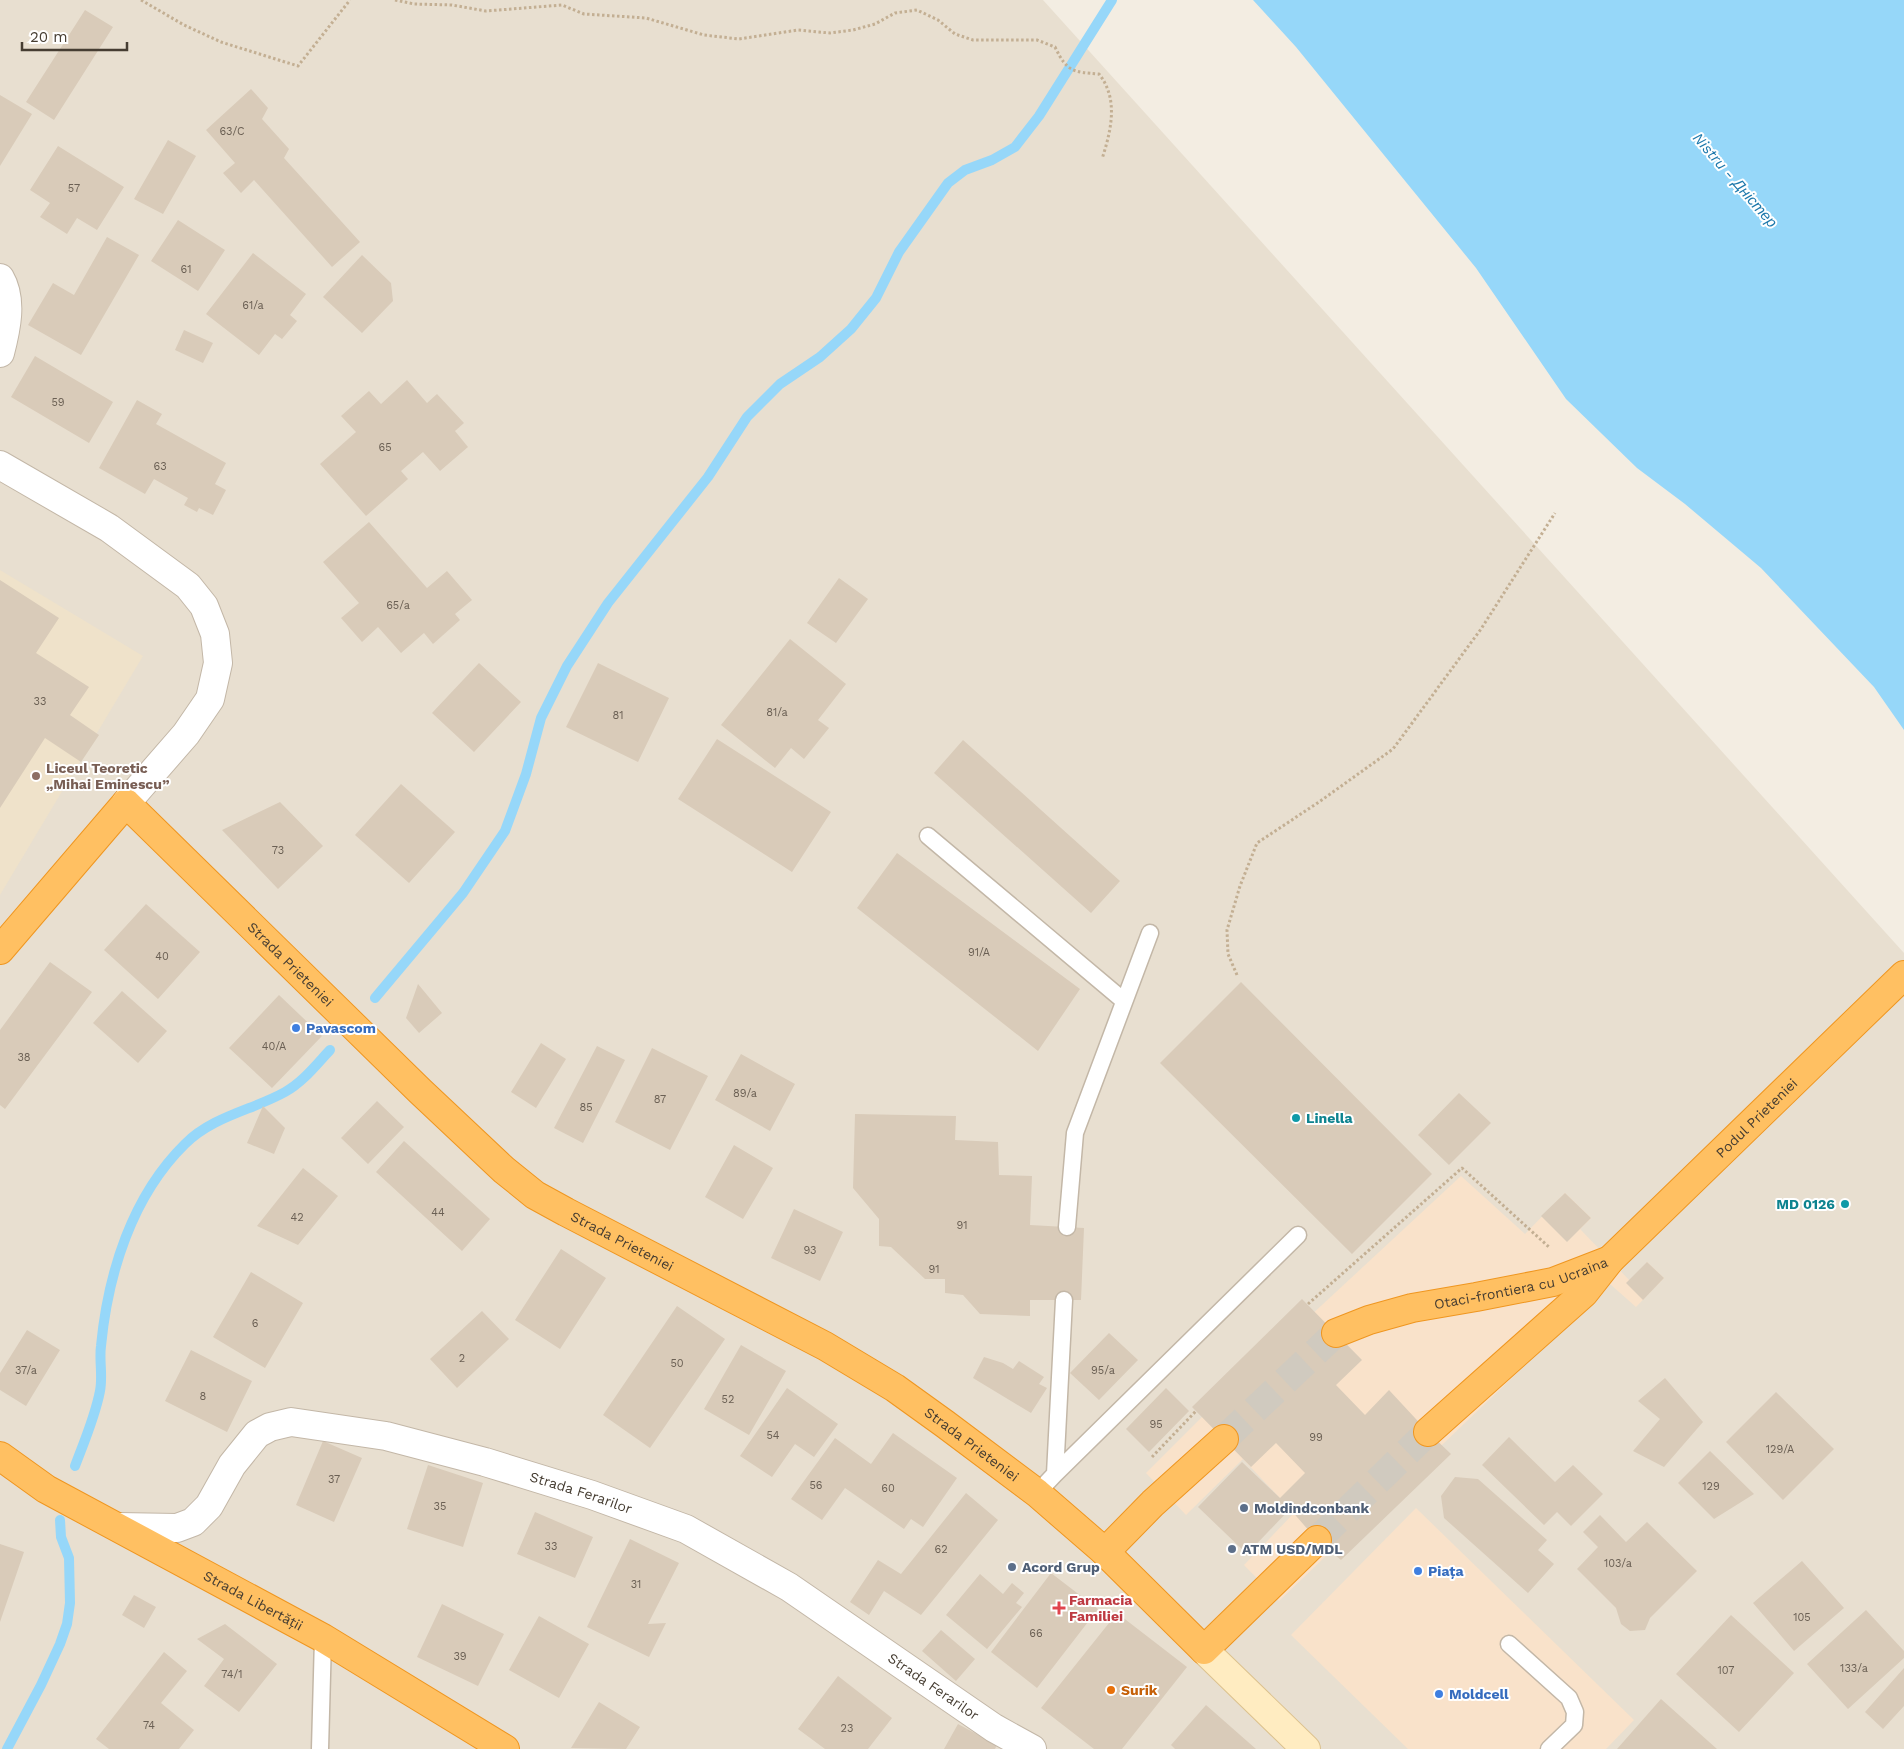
<svg xmlns="http://www.w3.org/2000/svg" width="1904" height="1749" font-family="'Work Sans',sans-serif">
<style>
.residential{fill:#e8dfd0}
.commercial{fill:#f9e2ca}
.education{fill:#efe2ca}
.water{fill:#96d7f9}
.lines{fill:none;stroke-linecap:round;stroke-linejoin:round}
.stream{stroke:#96d7f9;stroke-width:10}
.building{fill:#d9cbb9}
.highway-tunnel{stroke:#d0cabf;stroke-width:28;stroke-dasharray:28 14;stroke-linecap:butt}
.lane-casing{stroke:#c3b7a7;stroke-width:19}
.street-casing{stroke:#c3b7a7;stroke-width:30}
.secondary-casing{stroke:#dcc28e;stroke-width:30}
.highway-casing{stroke:#ef9620;stroke-width:30}
.path{stroke:#c3af93;stroke-width:3;stroke-dasharray:2.5 2.5;stroke-linecap:butt}
.lane{stroke:#fff;stroke-width:16}
.street{stroke:#fff;stroke-width:28}
.secondary{stroke:#ffecc1;stroke-width:28}
.highway{stroke:#ffc062;stroke-width:28}
.education-dot{fill:#8d6e63;stroke:#fff;stroke-width:2}
.shop-dot{fill:#3f7fe0;stroke:#fff;stroke-width:2}
.culture-dot{fill:#0f9aa8;stroke:#fff;stroke-width:2}
.service-dot{fill:#5c6f8a;stroke:#fff;stroke-width:2}
.health-dot{fill:#e0444e;stroke:#fff;stroke-width:2}
.food-dot{fill:#e8710a;stroke:#fff;stroke-width:2}
.labels{text-anchor:middle;dominant-baseline:central;stroke-width:4;stroke-linejoin:round;paint-order:stroke}
.number-label{font-size:11px;fill:#6b6054}
.education-label{font-size:14px;font-weight:bold;fill:#785e54;stroke:#fff;text-anchor:start}
.street-label{font-size:14px;fill:#463d32;stroke:#fff}
.shop-label{font-size:14px;font-weight:bold;fill:#366cbe;stroke:#fff;text-anchor:start}
.culture-label{font-size:14px;font-weight:bold;fill:#0d838f;stroke:#fff;text-anchor:start}
.service-label{font-size:14px;font-weight:bold;fill:#4e5e75;stroke:#fff;text-anchor:start}
.health-label{font-size:14px;font-weight:bold;fill:#be3a42;stroke:#fff;text-anchor:start}
.food-label{font-size:14px;font-weight:bold;fill:#c56008;stroke:#fff;text-anchor:start}
.water-label{font-size:15px;font-style:italic;fill:#1e79ac;stroke:#fff}
</style>
<rect width="100%" height="100%" fill="#f3ede2"/>
<path class="residential" d="M0,0H1043L1904,953V1749H0Z"/>
<path class="commercial" d="M1461,1176L1525,1234L1565,1193L1591,1218L1580,1229L1632,1283L1647,1262L1664,1278L1636,1307L1610,1284L1279,1601L1244,1565L1294,1513L1243,1459L1186,1515L1146,1473L1211,1408Z
M1416,1508L1634,1720L1606,1749H1408L1291,1635Z"/>
<path class="education" d="M0,570L143,656L0,895Z"/>
<path class="water" d="M1253,0H1904V730L1874,687L1761,568L1685,504L1637,468L1566,399L1476,268L1296,47Z"/>
<g class="lines">
<path class="stream" d="M375,998L463,893L505,831L526,774L541,718L567,666L608,603L708,477L747,417L780,384L820,357L851,329L876,298L899,252L948,183L965,170L992,160L1015,147L1039,116L1112,0
M75,1466C84,1442 95,1417 100,1391C103,1376 99,1360 101,1346C108,1273 132,1196 185,1144C213,1116 253,1110 285,1092C303,1082 316,1065 330,1050
M7,1749L41,1685L60,1644L67,1624L70,1603L69,1558L61,1537L60,1520"/>
</g>
<path class="building" d="M85,10L113,27L54,120L26,102Z
M251,89L268,108L262,119L289,149L284,158L360,242L332,267L254,180L241,193L223,173L235,163L206,130Z
M0,95L32,114L0,166Z
M168,140L196,156L163,214L134,199Z
M58,146L124,187L97,230L77,218L67,234L40,217L50,203L30,190Z
M178,220L225,250L198,291L151,261Z
M107,237L139,255L81,355L28,325L53,283L74,295Z
M253,253L306,294L290,315L297,321L282,339L275,334L259,355L206,314Z
M362,255L391,283L393,301L362,333L323,297Z
M184,330L213,343L203,363L175,350Z
M35,356L113,402L89,443L11,397Z
M407,380L427,403L437,394L464,423L455,431L468,447L440,471L423,452L401,471L408,479L366,516L320,464L356,432L341,416L369,391L381,404Z
M137,400L162,414L156,424L226,463L215,484L226,490L213,515L199,508L197,512L184,505L188,498L154,479L145,494L99,468Z
M369,522L427,588L447,571L472,600L455,614L460,620L433,644L424,633L401,653L378,627L362,642L341,618L359,603L323,562Z
M839,578L868,599L836,643L807,623Z
M0,580L59,618L36,653L89,687L70,715L99,735L81,762L45,738L0,808Z
M790,639L846,684L818,720L829,728L804,759L791,748L775,768L721,725Z
M479,663L521,702L474,752L432,713Z
M598,663L669,698L638,762L566,727Z
M717,739L831,812L792,872L678,799Z
M963,740L1120,881L1091,913L934,773Z
M401,784L455,832L409,883L355,835Z
M280,802L323,846L278,889L222,830Z
M897,853L1080,989L1038,1051L857,908Z
M146,904L200,952L158,999L104,950Z
M50,962L92,992L5,1109L0,1105V1030Z
M1241,982L1432,1174L1352,1254L1160,1063Z
M418,984L442,1013L419,1033L406,1018Z
M122,991L167,1031L138,1063L93,1023Z
M279,995L322,1036L272,1088L229,1048Z
M541,1043L566,1059L536,1108L511,1092Z
M597,1046L625,1060L583,1143L554,1128Z
M652,1048L708,1076L670,1150L615,1122Z
M741,1054L795,1084L770,1131L715,1100Z
M1459,1093L1491,1123L1449,1165L1418,1135Z
M377,1101L404,1127L368,1164L341,1138Z
M263,1106L285,1128L274,1154L247,1143Z
M855,1114L956,1116L955,1140L998,1142L999,1175L1032,1176L1030,1225L1084,1228L1081,1300H1030V1316L980,1314L963,1295L945,1293V1279H925L891,1247L879,1246V1219L853,1188Z
M404,1141L490,1219L462,1251L376,1172Z
M734,1145L773,1168L743,1219L705,1197Z
M303,1168L338,1196L298,1245L257,1226Z
M1565,1193L1591,1218L1567,1242L1541,1216Z
M794,1209L843,1232L820,1281L771,1258Z
M561,1249L606,1278L560,1349L515,1320Z
M1647,1262L1664,1278L1643,1300L1626,1283Z
M251,1272L303,1303L265,1368L213,1337Z
M1302,1299L1362,1360L1336,1385L1365,1415L1389,1390L1428,1432L1451,1454L1341,1560L1317,1540L1290,1509L1247,1554L1198,1507L1242,1462L1280,1498L1305,1473L1276,1443L1251,1467L1192,1407Z
M677,1306L725,1339L650,1448L603,1415Z
M482,1311L509,1339L457,1388L430,1359Z
M27,1330L60,1350L26,1406L0,1390V1373Z
M1109,1333L1138,1360L1099,1400L1070,1373Z
M741,1345L786,1371L749,1435L704,1409Z
M191,1350L252,1381L227,1432L165,1401Z
M984,1357L1003,1363L1013,1369L1019,1361L1044,1377L1039,1384L1047,1388L1031,1413L973,1378Z
M1665,1378L1703,1422L1664,1467L1633,1451L1660,1419L1638,1401Z
M787,1388L838,1424L814,1457L795,1444L772,1477L740,1456Z
M1166,1388L1189,1411L1149,1452L1126,1429Z
M1776,1392L1834,1449L1783,1500L1726,1442Z
M893,1433L957,1478L923,1527L911,1519L904,1529L845,1488L822,1520L791,1499L835,1438L871,1464Z
M1509,1437L1555,1482L1573,1465L1603,1494L1571,1526L1557,1512L1544,1525L1482,1465Z
M323,1441L362,1458L334,1522L296,1505Z
M1710,1451L1754,1494L1714,1519L1678,1483Z
M428,1465L483,1483L463,1547L407,1529Z
M1455,1477L1478,1479L1547,1540L1538,1550L1554,1564L1528,1593L1444,1518L1441,1496Z
M966,1493L998,1520L921,1615L884,1591L869,1615L850,1602L878,1560L901,1574Z
M535,1512L593,1537L575,1578L517,1554Z
M1600,1515L1626,1542L1647,1522L1697,1571L1650,1618L1645,1630L1630,1631L1621,1624L1616,1608L1577,1569L1598,1547L1583,1532Z
M630,1539L679,1563L648,1624L666,1623L649,1657L587,1627Z
M0,1544L24,1552L0,1622Z
M1802,1561L1844,1608L1794,1651L1753,1603Z
M1051,1573L1098,1609L1037,1688L991,1652Z
M980,1574L1003,1594L1012,1583L1024,1593L1016,1603L1022,1607L987,1649L946,1615Z
M134,1595L156,1607L144,1628L122,1615Z
M442,1604L504,1634L478,1686L417,1657Z
M1866,1610L1904,1651V1658L1848,1709L1807,1664Z
M1117,1613L1187,1667L1122,1749H1094L1041,1708Z
M1731,1615L1794,1673L1739,1732L1676,1674Z
M539,1616L589,1644L559,1698L509,1670Z
M225,1624L277,1664L239,1712L204,1686L224,1659L197,1639Z
M941,1630L975,1659L956,1681L922,1651Z
M164,1652L187,1671L161,1703L194,1730L179,1749H109L96,1739Z
M1904,1668V1706L1883,1729L1865,1712Z
M838,1676L892,1718L868,1749H825L798,1729Z
M1661,1699L1717,1749H1617Z
M599,1702L640,1727L626,1749L571,1748Z
M1206,1705L1256,1749H1175L1171,1745Z
M958,1724L997,1745L995,1749H944Z"/>
<g class="lines">
<path class="highway-tunnel" d="M1224,1439L1336,1333
M1317,1540L1428,1432"/>
<defs>
<path id="lane" d="M928,836L1124,1001
M1067,1227L1075,1133L1150,933
M1055,1474L1064,1300
M1037,1493L1055,1474L1298,1235
M1509,1644L1569,1698L1575,1712L1574,1725L1549,1749
M320,1749L323,1638"/>
<g id="street">
<path d="M0,278C13,300 6,330 0,353"/>
<path d="M0,465L109,528L188,586L204,606L215,634L218,663L210,699L186,734L126,803"/>
<path id="s1" d="M118,1527L177,1528L193,1522L209,1506L232,1465L257,1434L270,1427L291,1422L386,1436L485,1462L592,1495L686,1529L789,1587L994,1728L1032,1749"/>
</g>
<path id="secondary" d="M1204,1650L1306,1749"/>
<g id="highway">
<path id="s2" d="M0,950L126,803L420,1091L504,1170L535,1195L566,1212L825,1346L895,1388L945,1424L1037,1493L1105,1552L1204,1650L1317,1540"/>
<path id="s3" d="M1336,1333L1369,1320L1412,1308L1476,1297L1553,1282L1610,1260"/>
<path id="s4" d="M1428,1432L1584,1293L1610,1260L1904,975"/>
<path id="s5" d="M0,1456L46,1489L323,1638L505,1749"/>
<path d="M1105,1552L1153,1503L1224,1439"/>
</g>
</defs>
<use href="#lane" class="lane-casing"/>
<use href="#street" class="street-casing"/>
<use href="#secondary" class="secondary-casing"/>
<use href="#highway" class="highway-casing"/>
<path class="path" d="M141,0L184,25L221,42L298,66L350,0
M395,0L414,4L452,5L486,11L562,5L584,14L646,18L704,35L739,39L798,30L830,33L853,30L875,24L895,13L917,10L938,20L955,34L973,40H1037L1055,47C1067,72 1073,72 1099,74C1119,99 1111,131 1102,159
M1237,975L1228,954L1227,930L1240,886L1257,843L1319,802L1393,749L1481,629L1555,513
M1308,1304L1462,1168L1550,1248
M1152,1457L1196,1411"/>
<use href="#lane" class="lane"/>
<use href="#street" class="street"/>
<use href="#secondary" class="secondary"/>
<use href="#highway" class="highway"/>
</g>
<circle class="education-dot" cx="36" cy="776" r="5"/>
<g class="shop-dot">
<circle cx="296" cy="1028" r="5"/>
<circle cx="1418" cy="1571" r="5"/>
<circle cx="1439" cy="1694" r="5"/>
</g>
<g class="culture-dot">
<circle cx="1296" cy="1118" r="5"/>
<circle cx="1845" cy="1204" r="5"/>
</g>
<g class="service-dot">
<circle cx="1244" cy="1508" r="5"/>
<circle cx="1232" cy="1549" r="5"/>
<circle cx="1012" cy="1567" r="5"/>
</g>
<path class="health-dot" d="M1056.5 1600.5h5v5h5v5h-5v5h-5v-5h-5v-5h5z"/>
<circle class="food-dot" cx="1111" cy="1690" r="5"/>
<g class="labels">
<g class="number-label">
<text x="232" y="131">63/C</text>
<text x="74" y="188">57</text>
<text x="186" y="269">61</text>
<text x="253" y="305">61/a</text>
<text x="58" y="402">59</text>
<text x="385" y="447">65</text>
<text x="160" y="466">63</text>
<text x="398" y="605">65/a</text>
<text x="40" y="701">33</text>
<text x="777" y="712">81/a</text>
<text x="618" y="715">81</text>
<text x="278" y="850">73</text>
<text x="979" y="952">91/A</text>
<text x="162" y="956">40</text>
<text x="274" y="1046">40/A</text>
<text x="24" y="1057">38</text>
<text x="745" y="1093">89/a</text>
<text x="660" y="1099">87</text>
<text x="586" y="1107">85</text>
<text x="438" y="1212">44</text>
<text x="297" y="1217">42</text>
<text x="962" y="1225">91</text>
<text x="810" y="1250">93</text>
<text x="934" y="1269">91</text>
<text x="255" y="1323">6</text>
<text x="462" y="1358">2</text>
<text x="677" y="1363">50</text>
<text x="26" y="1370">37/a</text>
<text x="1103" y="1370">95/a</text>
<text x="203" y="1396">8</text>
<text x="728" y="1399">52</text>
<text x="1156" y="1424">95</text>
<text x="773" y="1435">54</text>
<text x="1316" y="1437">99</text>
<text x="1780" y="1449">129/A</text>
<text x="334" y="1479">37</text>
<text x="816" y="1485">56</text>
<text x="1711" y="1486">129</text>
<text x="888" y="1488">60</text>
<text x="440" y="1506">35</text>
<text x="551" y="1546">33</text>
<text x="941" y="1549">62</text>
<text x="1618" y="1563">103/a</text>
<text x="636" y="1584">31</text>
<text x="1802" y="1617">105</text>
<text x="1036" y="1633">66</text>
<text x="460" y="1656">39</text>
<text x="1854" y="1668">133/a</text>
<text x="1726" y="1670">107</text>
<text x="232" y="1674">74/1</text>
<text x="149" y="1725">74</text>
<text x="847" y="1728">23</text>
</g>
<g class="education-label">
<text x="46" y="768">Liceul Teoretic<tspan x="46" dy="16">„Mihai Eminescu”</tspan></text>
</g>
<g class="street-label">
<text stroke="none"><textPath href="#s2" startOffset="424">Strada Prieteniei</textPath></text>
<text stroke="none"><textPath href="#s4" startOffset="455">Podul Prieteniei</textPath></text>
<text stroke="none"><textPath href="#s2" startOffset="859">Strada Prieteniei</textPath></text>
<text stroke="none"><textPath href="#s3" startOffset="192">Otaci-frontiera cu Ucraina</textPath></text>
<text stroke="none"><textPath href="#s2" startOffset="1264">Strada Prieteniei</textPath></text>
<text stroke="none"><textPath href="#s1" startOffset="521">Strada Ferarilor</textPath></text>
<text stroke="none"><textPath href="#s5" startOffset="292">Strada Libertății</textPath></text>
<text stroke="none"><textPath href="#s1" startOffset="926">Strada Ferarilor</textPath></text>
</g>
<g class="shop-label">
<text x="306" y="1028">Pavascom</text>
<text x="1428" y="1571">Piața</text>
<text x="1449" y="1694">Moldcell</text>
</g>
<g class="culture-label">
<text x="1306" y="1118">Linella</text>
<text x="1835" y="1204" text-anchor="end">MD 0126</text>
</g>
<g class="service-label">
<text x="1254" y="1508">Moldindconbank</text>
<text x="1242" y="1549">ATM USD/MDL</text>
<text x="1022" y="1567">Acord Grup</text>
</g>
<g class="health-label">
<text x="1069" y="1600">Farmacia<tspan x="1069" dy="16">Familiei</tspan></text>
</g>
<g class="food-label">
<text x="1121" y="1690">Surik</text>
</g>
<g class="water-label">
<text transform="translate(1735 180) rotate(49)">Nistru - Дністер</text>
</g>
</g>
<path d="M22 42v8h105v-8" fill="none" stroke="#463d32" stroke-width="2.5"/>
<text x="30" y="42" font-size="15" fill="#463d32" stroke="#ffffff" stroke-width="4" paint-order="stroke">20 m</text>
</svg>
